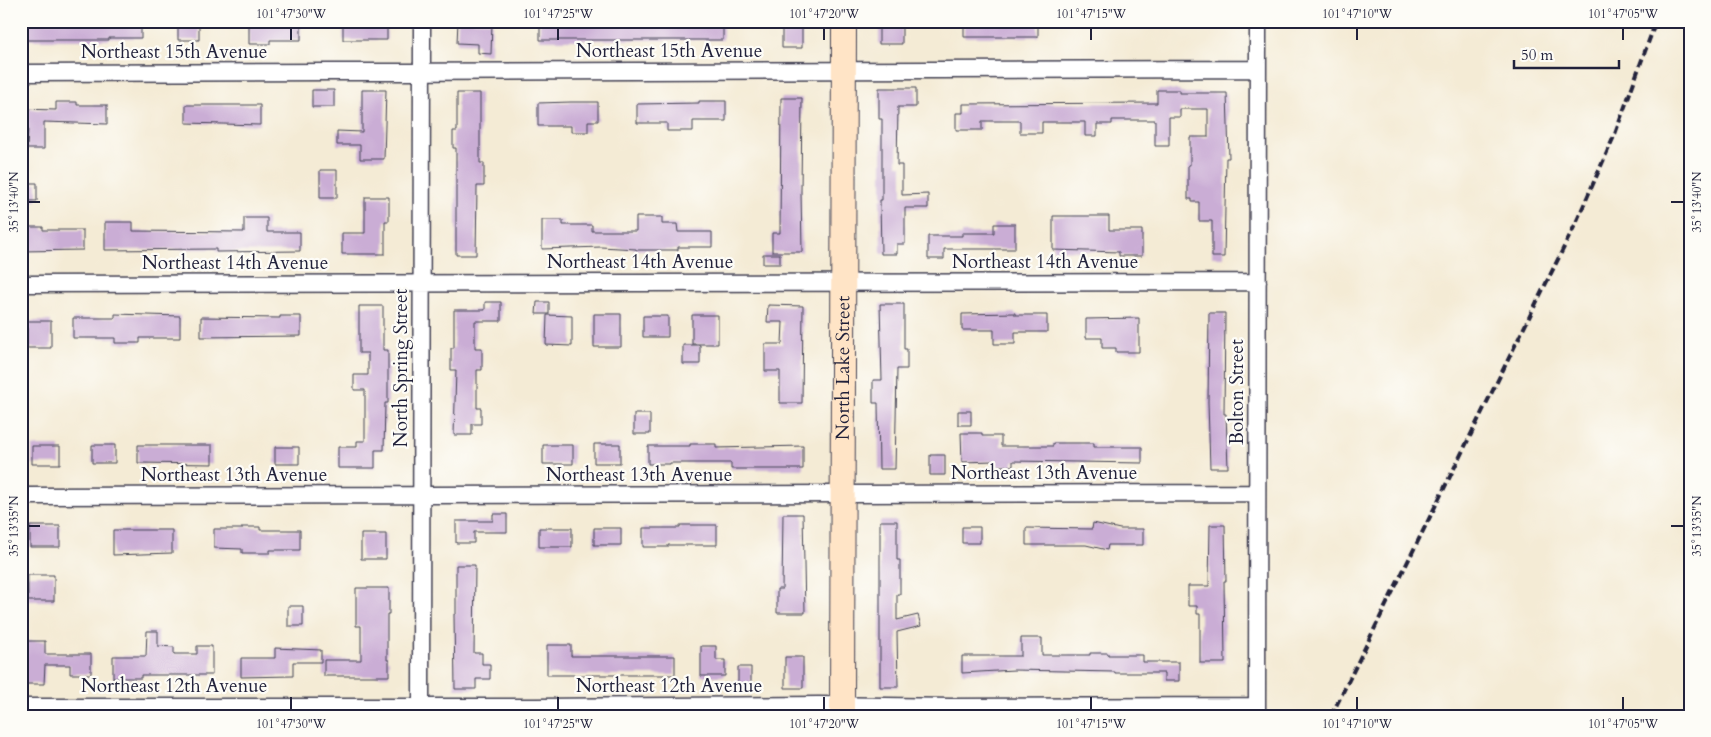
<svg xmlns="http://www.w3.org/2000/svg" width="1711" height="737" font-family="Cardo,serif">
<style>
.building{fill:#caadd5}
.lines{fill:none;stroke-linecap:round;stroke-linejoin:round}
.street-casing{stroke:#424052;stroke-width:19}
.secondary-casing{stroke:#424052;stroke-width:26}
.street{stroke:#fff;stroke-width:16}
.secondary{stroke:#ffe4c6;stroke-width:24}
.rail{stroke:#22223b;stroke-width:4;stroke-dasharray:8 4;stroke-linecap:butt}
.ticks{fill:none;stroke:#22223b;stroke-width:2}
.labels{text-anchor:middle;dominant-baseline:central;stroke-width:4.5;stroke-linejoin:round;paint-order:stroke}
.street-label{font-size:19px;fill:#22223b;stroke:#fdfcf7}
.neatline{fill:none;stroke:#22223b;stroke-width:2}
.ticks-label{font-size:12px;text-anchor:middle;fill:#22223b}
</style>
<rect width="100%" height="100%" fill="#fdfcf7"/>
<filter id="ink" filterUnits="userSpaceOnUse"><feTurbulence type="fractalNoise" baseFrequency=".02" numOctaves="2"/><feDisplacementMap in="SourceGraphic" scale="10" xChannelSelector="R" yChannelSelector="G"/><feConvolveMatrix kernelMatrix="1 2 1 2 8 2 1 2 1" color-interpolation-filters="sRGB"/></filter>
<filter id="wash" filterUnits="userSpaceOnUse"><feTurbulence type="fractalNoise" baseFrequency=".0096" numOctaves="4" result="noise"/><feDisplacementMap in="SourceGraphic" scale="20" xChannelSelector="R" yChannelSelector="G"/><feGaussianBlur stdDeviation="1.12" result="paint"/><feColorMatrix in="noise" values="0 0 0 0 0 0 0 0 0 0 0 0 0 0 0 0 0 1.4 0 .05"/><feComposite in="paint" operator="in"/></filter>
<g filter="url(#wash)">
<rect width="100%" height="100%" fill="#f4ebd5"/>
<g id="blocks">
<path class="building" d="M80,21H141V38H109V40H24V23Z
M178,21H199V40H178Z
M249,21L301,23V40H270V44H249Z
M458,21L492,22L491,54L478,53V44L457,43Z
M540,21H566V23L723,21V40H540Z
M782,21H802V48H782Z
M964,21H1038V37H964Z
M343,23H387V40H343Z
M879,24H902V44H879Z
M879,88H916V107H898L897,165H902V195L928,194V208H905V244H897V254H881L880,200H882V119H879Z
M312,90H334V107H312Z
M362,90H386L384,159H360V145H337V131L362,132Z
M1157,90H1180V93H1227L1229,158H1226L1224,257H1212V221H1199V202H1192V199H1188V165H1190V137H1208V109H1180V117H1169V146H1155V120H1112V124H1097V136H1085V122H1042V133H1020V121H982V130H956V113H963V104L1157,103Z
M457,93H480V163H484V186H477L476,255H456V148H453V131H457Z
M781,98H802L801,192L802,252H772V233H780Z
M699,101H726V121H693V131H667V123H637V104L699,103Z
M56,102H77V105H107V124L44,122V149H27L28,128H21V109L56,110Z
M571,102H598V121H588V132H571V126H538V103Z
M186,105H260V125L186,123Z
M320,170H337V198H320Z
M21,183H37V201H21Z
M365,197H389V221H385V254H342V233H365Z
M1053,216H1109V230H1142V256H1119V252L1053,250Z
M636,217H662V224H677L678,232H712V247H678V250H636V249L601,247L542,249V220H563V225H592V231H636Z
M244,218H267V232H300V251L216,252V249L105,250V222H133V231L244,232Z
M994,224H1015V249H944V259H928V236H962V233H994Z
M21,227H43V230H83V250L21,251Z
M763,254H780V264H763Z
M485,302H501V321H475V348H482V370H477V408H481V424H472V435H454L456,370H451V348H454V310H485Z
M537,302H549V314H536Z
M880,304H904V349H907V369H897L895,469H879L878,403H873V380H882Z
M768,305L803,306L802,403H780V371H765V344H782L783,322H767Z
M359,306H383V350H388V403H385L384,450H375V468H338V447H357V441H365V390H354V375H368V353H359Z
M1015,313V315H1047V332H1015V344H994V330H962V314Z
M1209,313H1225L1224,414H1226L1228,468H1210L1208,402Z
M115,314L180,316V338H140V343H115V338H73V318H115Z
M594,314H621V347H594Z
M547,315L572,316V346L546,345Z
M692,315H718V344H692Z
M280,316H301V336L201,337V317L280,318Z
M643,316H668V337H643Z
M1139,318V352H1116V348H1102V338H1086V319Z
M27,321H51V348H27Z
M683,345H700V364H683Z
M958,411H971V425H958Z
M634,414H650V434H634Z
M961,433H982V436H1001V446H1053V443H1094V447H1142V463L1013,461V466H994V461L962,462Z
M594,444H620V463H594Z
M690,444H716V448L803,446V469H731V463H670V464H648V446H690Z
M92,445H115V463H92Z
M138,445H212V464L138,463Z
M543,445H573V464H543Z
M32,446H60V464H32Z
M275,447H299V464H275Z
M930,455H945V475H930Z
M493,514H507V532H474V543H456V521H493Z
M783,514H803L805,613H777V589H782Z
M880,521H897V560H900V594H897V620L918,615L921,626L897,632L898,687H880Z
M1093,523L1120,529H1143V545H1108L1107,550L1086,545H1026V528L1092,529Z
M680,525H717V545H668V547H643V528H680Z
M1210,525H1225L1226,581H1224L1225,663H1200V614H1197V606H1188V586H1209Z
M30,526H60V547H30Z
M242,527H260V530H300V550H270V553H242V549L214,548V529H242Z
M962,527H980V543H962Z
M539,528H572V547H539Z
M594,528H621V545H594Z
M113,530H172V553L113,555Z
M361,534H386V559H361Z
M456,565H475L474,653H482V664H490V679H476V689H455L454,614H456Z
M28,575H54V601H28Z
M356,588H389V614H387V660H389V676H324V660H361V626H356Z
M288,606H303V626H288Z
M147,631H158V646L174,647V654H197V646H212V675H141V678H113V656H146Z
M1021,638H1042V655H1090V653H1108V655H1143V662H1179V681H1164V673H1115V672L1014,670L962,673V656H1021Z
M24,641H45V654H91V674H70V665H45L44,684H23Z
M547,645H571V656H675V675H547Z
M701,646H716V660H725V676H701Z
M275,648L321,650V662H293V676L241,677V658H275Z
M785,657H803V688H785Z
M738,667H751V686H738Z"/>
</g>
</g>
<g filter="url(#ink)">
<use href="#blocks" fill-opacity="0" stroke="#424052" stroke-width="1"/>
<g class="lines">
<defs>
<path id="street" d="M21,73L1257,69
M21,284L1258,282
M21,496L1257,493
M21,707H535L819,705L951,707L1257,706
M421,716L422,21
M1257,716L1258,21"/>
<g id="secondary">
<path id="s1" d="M842,716L844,21"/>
</g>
</defs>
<use href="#street" class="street-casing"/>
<use href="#secondary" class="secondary-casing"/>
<use href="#street" class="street"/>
<use href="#secondary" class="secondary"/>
<path class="rail" d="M1331,716L1575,225L1615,134L1656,21"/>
</g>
</g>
<path class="ticks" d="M291,28V40M558,28V40M824,28V40M1091,28V40M1357,28V40M1623,28V40M28,202H40M1671,202H1684M28,526H40M1671,526H1684M291,697V710M558,697V710M824,697V710M1091,697V710M1357,697V710M1623,697V710"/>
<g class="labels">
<g class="street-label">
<text x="669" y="51">Northeast 15th Avenue</text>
<text x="174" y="52">Northeast 15th Avenue</text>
<text x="640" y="262">Northeast 14th Avenue</text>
<text x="1045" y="262">Northeast 14th Avenue</text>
<text x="235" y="263">Northeast 14th Avenue</text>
<text transform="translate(401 368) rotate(-90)">North Spring Street</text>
<text stroke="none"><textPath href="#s1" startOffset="348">North Lake Street</textPath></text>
<text transform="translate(1237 392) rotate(-90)">Bolton Street</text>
<text x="1044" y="473">Northeast 13th Avenue</text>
<text x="234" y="475">Northeast 13th Avenue</text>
<text x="639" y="475">Northeast 13th Avenue</text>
<text x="174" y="686">Northeast 12th Avenue</text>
<text x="669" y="686">Northeast 12th Avenue</text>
</g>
</g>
<rect width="1711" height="737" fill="none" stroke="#fdfcf7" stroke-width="55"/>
<path d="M1514 60v8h105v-8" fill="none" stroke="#22223b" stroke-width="2.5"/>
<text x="1521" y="60" font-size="15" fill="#22223b" stroke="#fdfcf7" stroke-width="4" paint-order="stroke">50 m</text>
<rect x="28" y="28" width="1656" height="682" class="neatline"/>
<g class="ticks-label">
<text x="291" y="18">101°47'30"W</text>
<text x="558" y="18">101°47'25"W</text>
<text x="824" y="18">101°47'20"W</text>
<text x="1091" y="18">101°47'15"W</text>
<text x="1357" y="18">101°47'10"W</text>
<text x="1623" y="18">101°47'05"W</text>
<text transform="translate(14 202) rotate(-90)" y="4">35°13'40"N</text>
<text transform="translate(1697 202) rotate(-90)" y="4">35°13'40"N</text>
<text transform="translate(14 526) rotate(-90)" y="4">35°13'35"N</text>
<text transform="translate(1697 526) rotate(-90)" y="4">35°13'35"N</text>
<text x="291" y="728">101°47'30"W</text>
<text x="558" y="728">101°47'25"W</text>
<text x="824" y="728">101°47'20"W</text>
<text x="1091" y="728">101°47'15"W</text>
<text x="1357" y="728">101°47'10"W</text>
<text x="1623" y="728">101°47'05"W</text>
</g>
</svg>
